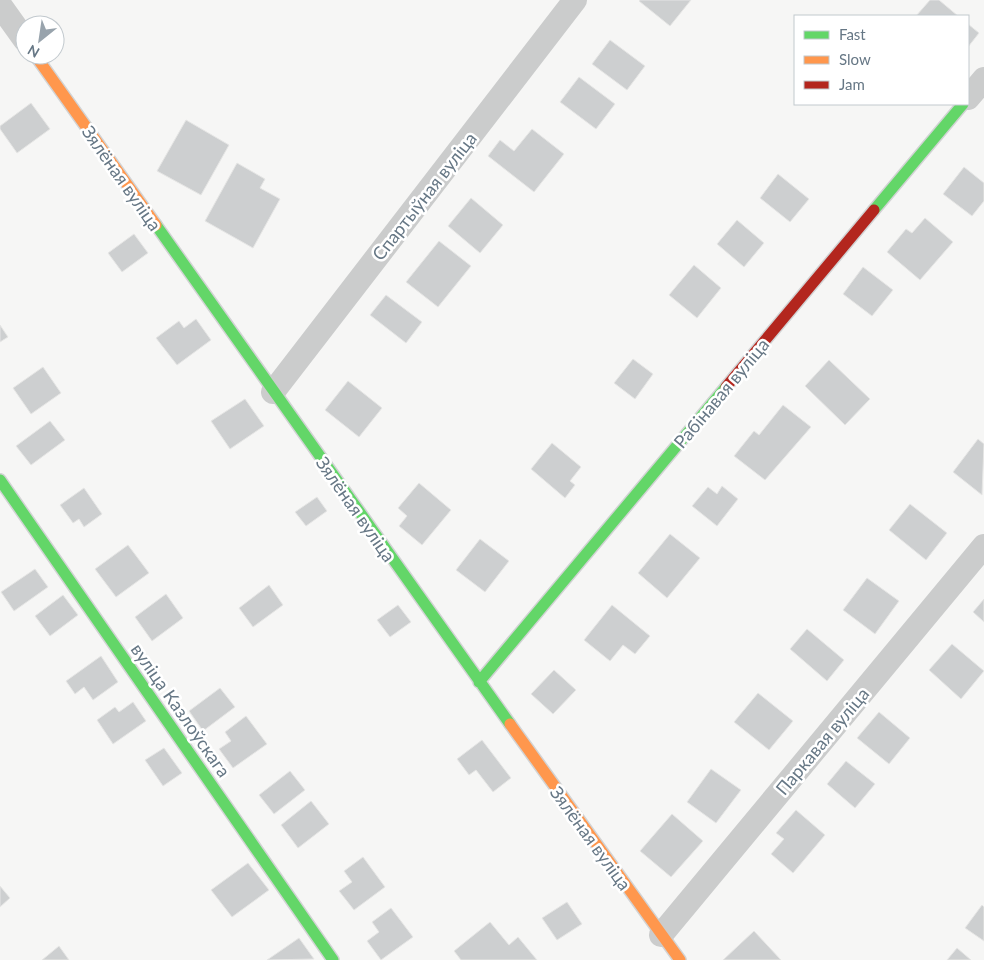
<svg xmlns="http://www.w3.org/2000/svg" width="984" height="960" font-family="Lato,sans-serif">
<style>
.building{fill:#cdcfd0;stroke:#e6e6e5}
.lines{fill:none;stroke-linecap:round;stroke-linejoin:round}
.fast-casing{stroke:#d2d3d4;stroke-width:14}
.slow-casing{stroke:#d2d3d4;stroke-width:14}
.jam-casing{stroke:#d2d3d4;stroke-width:14}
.street{stroke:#cbcccc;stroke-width:24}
.fast{stroke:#63d668;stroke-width:11}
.slow{stroke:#ff974d;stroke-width:11}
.jam{stroke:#b3261e;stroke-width:11}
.labels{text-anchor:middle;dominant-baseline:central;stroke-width:5;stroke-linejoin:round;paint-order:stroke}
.street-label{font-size:18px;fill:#667785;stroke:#fff}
</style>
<rect width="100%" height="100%" fill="#f6f6f5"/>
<path class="building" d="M640,0H691L670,26L639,1Z
M930,0H939L958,16H916Z
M968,24L979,33L968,47Z
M610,40L645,66L627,90L592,64Z
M579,77L615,104L596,129L560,102Z
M31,103L50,129L17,153L0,129V126Z
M186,120L229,145L201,195L157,171Z
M532,129L564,154L534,192L488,156L500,140L514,151Z
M237,163L265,179L260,188L280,199L253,248L205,221Z
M964,167L984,183V201L972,216L943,194Z
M778,174L809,199L790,222L760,198Z
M471,198L503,225L480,253L448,226Z
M925,218L953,242L920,280L887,252L906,229L912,233Z
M737,220L764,243L744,267L717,244Z
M134,234L148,253L122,272L108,253Z
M439,241L471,266L438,307L406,282Z
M694,265L721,288L697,318L669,295Z
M863,267L893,290L872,316L843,294Z
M386,295L422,322L406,343L370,315Z
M196,319L211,340L177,365L156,338L179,321L184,328Z
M0,325L8,337L0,342Z
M633,359L653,374L635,399L614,383Z
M829,360L870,399L845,425L805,386Z
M43,367L61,393L31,414L13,388Z
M348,381L382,408L359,437L325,410Z
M245,399L264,426L230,449L211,421Z
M783,405L811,427L765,480L734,456L754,431L759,435Z
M50,421L65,440L31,465L16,446Z
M978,439L984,444L982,495L953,472Z
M552,443L581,467L570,481L575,485L565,498L531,469Z
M419,483L451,510L422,545L399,526L407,516L398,508Z
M722,486L738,499L717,526L692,506L708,487L717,494Z
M84,488L102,514L84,527L79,519L73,523L60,505Z
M317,497L327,511L306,526L295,512Z
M910,504L947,533L926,560L889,530Z
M670,534L700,558L667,598L638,573Z
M480,539L509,561L485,592L456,570Z
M128,545L149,573L116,597L95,569Z
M35,569L48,587L14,611L1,592Z
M867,578L899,601L875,634L843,610Z
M269,585L283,605L253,627L239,608Z
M166,594L183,618L152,641L135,617Z
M63,595L78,615L50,636L35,616Z
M984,599V622L973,612Z
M398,605L411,622L390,637L377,620Z
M612,605L650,636L635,654L623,645L610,661L584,640Z
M807,629L844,660L827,681L790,649Z
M952,644L984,671L961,699L929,670Z
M101,656L118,682L93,700L84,687L75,694L66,681Z
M554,670L576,690L553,714L531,694Z
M220,688L235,707L203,731L189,711Z
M758,693L793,721L769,750L734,722Z
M133,702L146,721L113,744L97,720L115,707L119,712Z
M879,712L910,738L889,764L857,738Z
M246,716L267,744L233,768L219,749L231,741L225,732Z
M482,740L511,778L493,792L476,770L469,775L457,759Z
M164,748L182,773L163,786L145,760Z
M846,761L875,784L855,808L827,784Z
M711,769L741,790L716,823L687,802Z
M290,771L305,790L274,814L259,795Z
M311,801L329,824L298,848L281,825Z
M796,810L825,835L793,873L771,854L784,839L776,833Z
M672,814L703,841L671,877L640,851Z
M363,857L385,887L354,910L339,891L352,882L344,871Z
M248,863L269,890L232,917L211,890Z
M0,886L10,898L0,907Z
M567,902L582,924L557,940L542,918Z
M982,905L984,907V941L965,928Z
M391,908L413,937L381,960L367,941L379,932L372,922Z
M490,922L509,945L518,937L537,960H461L454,951Z
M754,931L781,960H723Z
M299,938L314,959L267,960Z
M59,946L69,960H42Z
M957,948L971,960H947Z"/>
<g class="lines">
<defs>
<path id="fast" d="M874,210L963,104
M156,225L510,724
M0,480L333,960
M479,682L726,387"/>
<path id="slow" d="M35,55L156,225
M510,724L680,960"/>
<path id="jam" d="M726,387L874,210"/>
</defs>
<use href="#fast" class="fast-casing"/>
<use href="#slow" class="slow-casing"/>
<use href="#jam" class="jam-casing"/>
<path class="street" d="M0,5L25,40
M968,98L984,79
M273,392L575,0
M661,935L984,546"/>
<use href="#fast" class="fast"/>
<use href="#slow" class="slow"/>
<use href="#jam" class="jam"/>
</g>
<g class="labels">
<g class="street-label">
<text transform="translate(122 178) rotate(55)">Зялёная вуліца</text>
<text transform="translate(424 196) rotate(-52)">Спартыўная вуліца</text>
<text transform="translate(721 393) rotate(-50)">Рабінавая вуліца</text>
<text transform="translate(356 509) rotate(55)">Зялёная вуліца</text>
<text transform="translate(181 710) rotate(55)">вуліца Казлоўскага</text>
<text transform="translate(822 741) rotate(-50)">Паркавая вуліца</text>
<text transform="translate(591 838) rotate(54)">Зялёная вуліца</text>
</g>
</g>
<rect x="794" y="15" width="175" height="90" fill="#ffffff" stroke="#c2c9ce"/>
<rect x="804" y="31" width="25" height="8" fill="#63d668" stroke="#c2c9ce"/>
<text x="839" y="40" font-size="15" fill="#667785">Fast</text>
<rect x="804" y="56" width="25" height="8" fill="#ff974d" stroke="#c2c9ce"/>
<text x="839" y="65" font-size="15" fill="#667785">Slow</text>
<rect x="804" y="81" width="25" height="8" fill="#b3261e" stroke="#c2c9ce"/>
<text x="839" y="90" font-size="15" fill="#667785">Jam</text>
<g transform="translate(40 40) rotate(210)"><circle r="24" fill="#ffffff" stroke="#c2c9ce"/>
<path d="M0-4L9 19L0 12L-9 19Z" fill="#98a3ac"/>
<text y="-8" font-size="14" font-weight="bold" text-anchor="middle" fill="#667785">N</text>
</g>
</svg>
